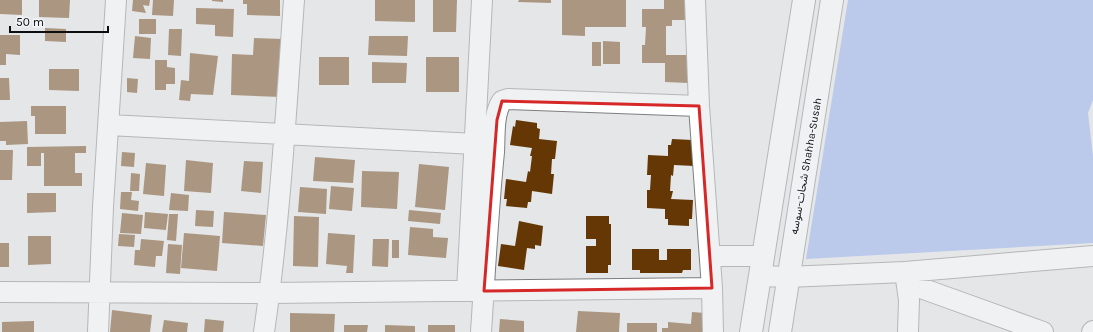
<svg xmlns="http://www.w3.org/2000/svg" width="1093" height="332" font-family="Karla,'Noto Sans Arabic',sans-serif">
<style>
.forest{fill:#89a9f0}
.building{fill:#643705}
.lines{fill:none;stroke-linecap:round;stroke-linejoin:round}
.minor-casing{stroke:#7c7e80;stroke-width:22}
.major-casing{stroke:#7c7e80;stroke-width:24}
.minor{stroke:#fff;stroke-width:20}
.major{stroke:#fff;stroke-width:22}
.marked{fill:none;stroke:#d62828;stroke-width:3;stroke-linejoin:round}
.labels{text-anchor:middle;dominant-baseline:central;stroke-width:4;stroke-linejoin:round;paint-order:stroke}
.street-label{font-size:11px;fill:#0c0d0e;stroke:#f1f3f6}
</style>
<rect width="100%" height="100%" fill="#e4e6e8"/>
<path class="forest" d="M848,0H1093V100L1088,113L1093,156V243L806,259Z"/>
<path class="building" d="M0,0H22V15L0,14Z
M39,0H70L69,18L39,17Z
M133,0H150L149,6L143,5L146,13L132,11Z
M153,0H174L173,16L152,15Z
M212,0H223V2L212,1Z
M243,0H280V16L247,15V4H243Z
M375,0H415V22L375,21Z
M433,0H457L456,32H433Z
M519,0H551V3L518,2Z
M562,0H626V27H585V36L562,35Z
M664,0H691V20H672V26H666V55H692L689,83L665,82V63H642V45H645L646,27H642V9H664Z
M196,8L234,9L233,37L215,36V25L196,24Z
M139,19H156V34H139Z
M45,28L66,29V42L45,41Z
M169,29H182L181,56L168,55Z
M0,35H20V55L6,54V65H0Z
M135,36L151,38L150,59L133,58Z
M369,36H408L407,56L368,55Z
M254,38L283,39L281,97L231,95L232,54L253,55Z
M603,41L620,42V64H603Z
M592,42H601V66H592Z
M190,53L218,56L213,95L191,94L190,101L179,100L181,80L189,81Z
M319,57H349V85H319Z
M426,57H459V92H426Z
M155,60H167V67L175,68V84H166V90H155Z
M372,62L407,63L406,83H372Z
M49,69H79V91L49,90Z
M0,78H9L10,100H0Z
M127,78L138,79L137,93L127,92Z
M31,106H66V134H35V116H31Z
M516,120L537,123V128L540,129L539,139L557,141L555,159H552L551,174H554L552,194L532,191L531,202H528L527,208L506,206L507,199H504L506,179L526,182L528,171L530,172L532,156H530L532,148L510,145L513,126L515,127Z
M27,121L28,144L6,145V141H0V122Z
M672,139L692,140L694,166L674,165L673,176L671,175L670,191H673L671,199L693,200L692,219H689V226L668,225V219H665V209L647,208V190H650L651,175H647L648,155L668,156V145H671Z
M86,146V153H75V173H82V186H44V153H41V166H27V147Z
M0,150H13L12,180H0Z
M122,152L135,153L134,167L121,166Z
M315,157L355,160L353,183L313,181Z
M186,160L213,163L211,193L184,191Z
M244,161L263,162L261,193L241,191Z
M146,163L166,165L164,196L143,194Z
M419,164L449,167L445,210L415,207Z
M362,171L399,172L397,209L361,207Z
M131,173L140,174L139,191H130Z
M331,186L354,188L352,211L329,209Z
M300,187L327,189L326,214L298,212Z
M121,192H132L131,200L139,201L138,211L120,209Z
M27,193H56V212L27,213Z
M171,193L189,195L188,211L169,210Z
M196,210L214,211L213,227L195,226Z
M409,210L441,213L440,224L408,221Z
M145,212L168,214L166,230L144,228Z
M224,212L266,215L263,246L222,243Z
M122,213L143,215L141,234L120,233Z
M169,214H178L176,241L167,240Z
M294,216L319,217L318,267L293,266Z
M586,216H609V224H611V265H608V273H586V246H596V239H586Z
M519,221L543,226L541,246L535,245V249L527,248L524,270L498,266L501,244L515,246Z
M410,227L433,229V237L448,238L446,258L408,255Z
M184,233L220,236L217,271L181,268Z
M328,233L355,235L353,273H346L347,266L326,264Z
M119,234L135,235L134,247L118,246Z
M28,236H51V264L28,265Z
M141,239L164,241L162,256H156L155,267L134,265L135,250H140Z
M373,239H389L388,267L372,266Z
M392,240H399V258H392Z
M0,243H9V267H0Z
M168,244L182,245L180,274L166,273Z
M632,249H659V260H667V249H691V270H683L682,273H640V270H632Z
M112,310L152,315L150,332H110Z
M578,311L620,313L619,332H576Z
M692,312L705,313L703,332H662V328H668V322L691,324Z
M290,313L335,314L334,332H290Z
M205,319L224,321L223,332H204Z
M500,319L524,321V332H499Z
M164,320L188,323L187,332H162Z
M34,321V332H2V322Z
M627,323H657V332H627Z
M344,325H368L367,332H344Z
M385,325L415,326V332H385Z
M428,325H455V332H428Z"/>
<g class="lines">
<defs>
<path id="minor" d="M695,0L699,106L712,288L713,332
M109,125L475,144
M710,256H763
M905,272L909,300L908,332
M760,276L787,277L905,272L1093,256
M907,283L1043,332
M467,291L482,0
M0,292L270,293L712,288
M98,332L103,207L116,0
M264,332C280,222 286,111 294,0
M481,332C485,272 488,212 494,152C495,137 493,114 502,101L508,99L699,106
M1092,332L1093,331"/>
<path id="major" d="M751,332L804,0
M780,332L832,0"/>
</defs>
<use href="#minor" class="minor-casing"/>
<use href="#major" class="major-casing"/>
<use href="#minor" class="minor"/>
<use href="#major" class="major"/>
</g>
<path d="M0 0H1093V332H0ZM502,101L699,106L712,288L484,291L497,120Z" fill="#e4e6e8" fill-opacity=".55" fill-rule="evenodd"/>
<path class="marked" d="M502,101L699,106L712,288L484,291L497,120Z"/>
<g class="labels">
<g class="street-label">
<text transform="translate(806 166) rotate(-80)">شحات-سوسه Shahha-Susah</text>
</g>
</g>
<path d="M10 26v6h98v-6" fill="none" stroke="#0c0d0e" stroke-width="2"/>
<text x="16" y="26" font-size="12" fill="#0c0d0e" stroke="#f1f3f6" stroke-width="3" paint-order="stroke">50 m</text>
</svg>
